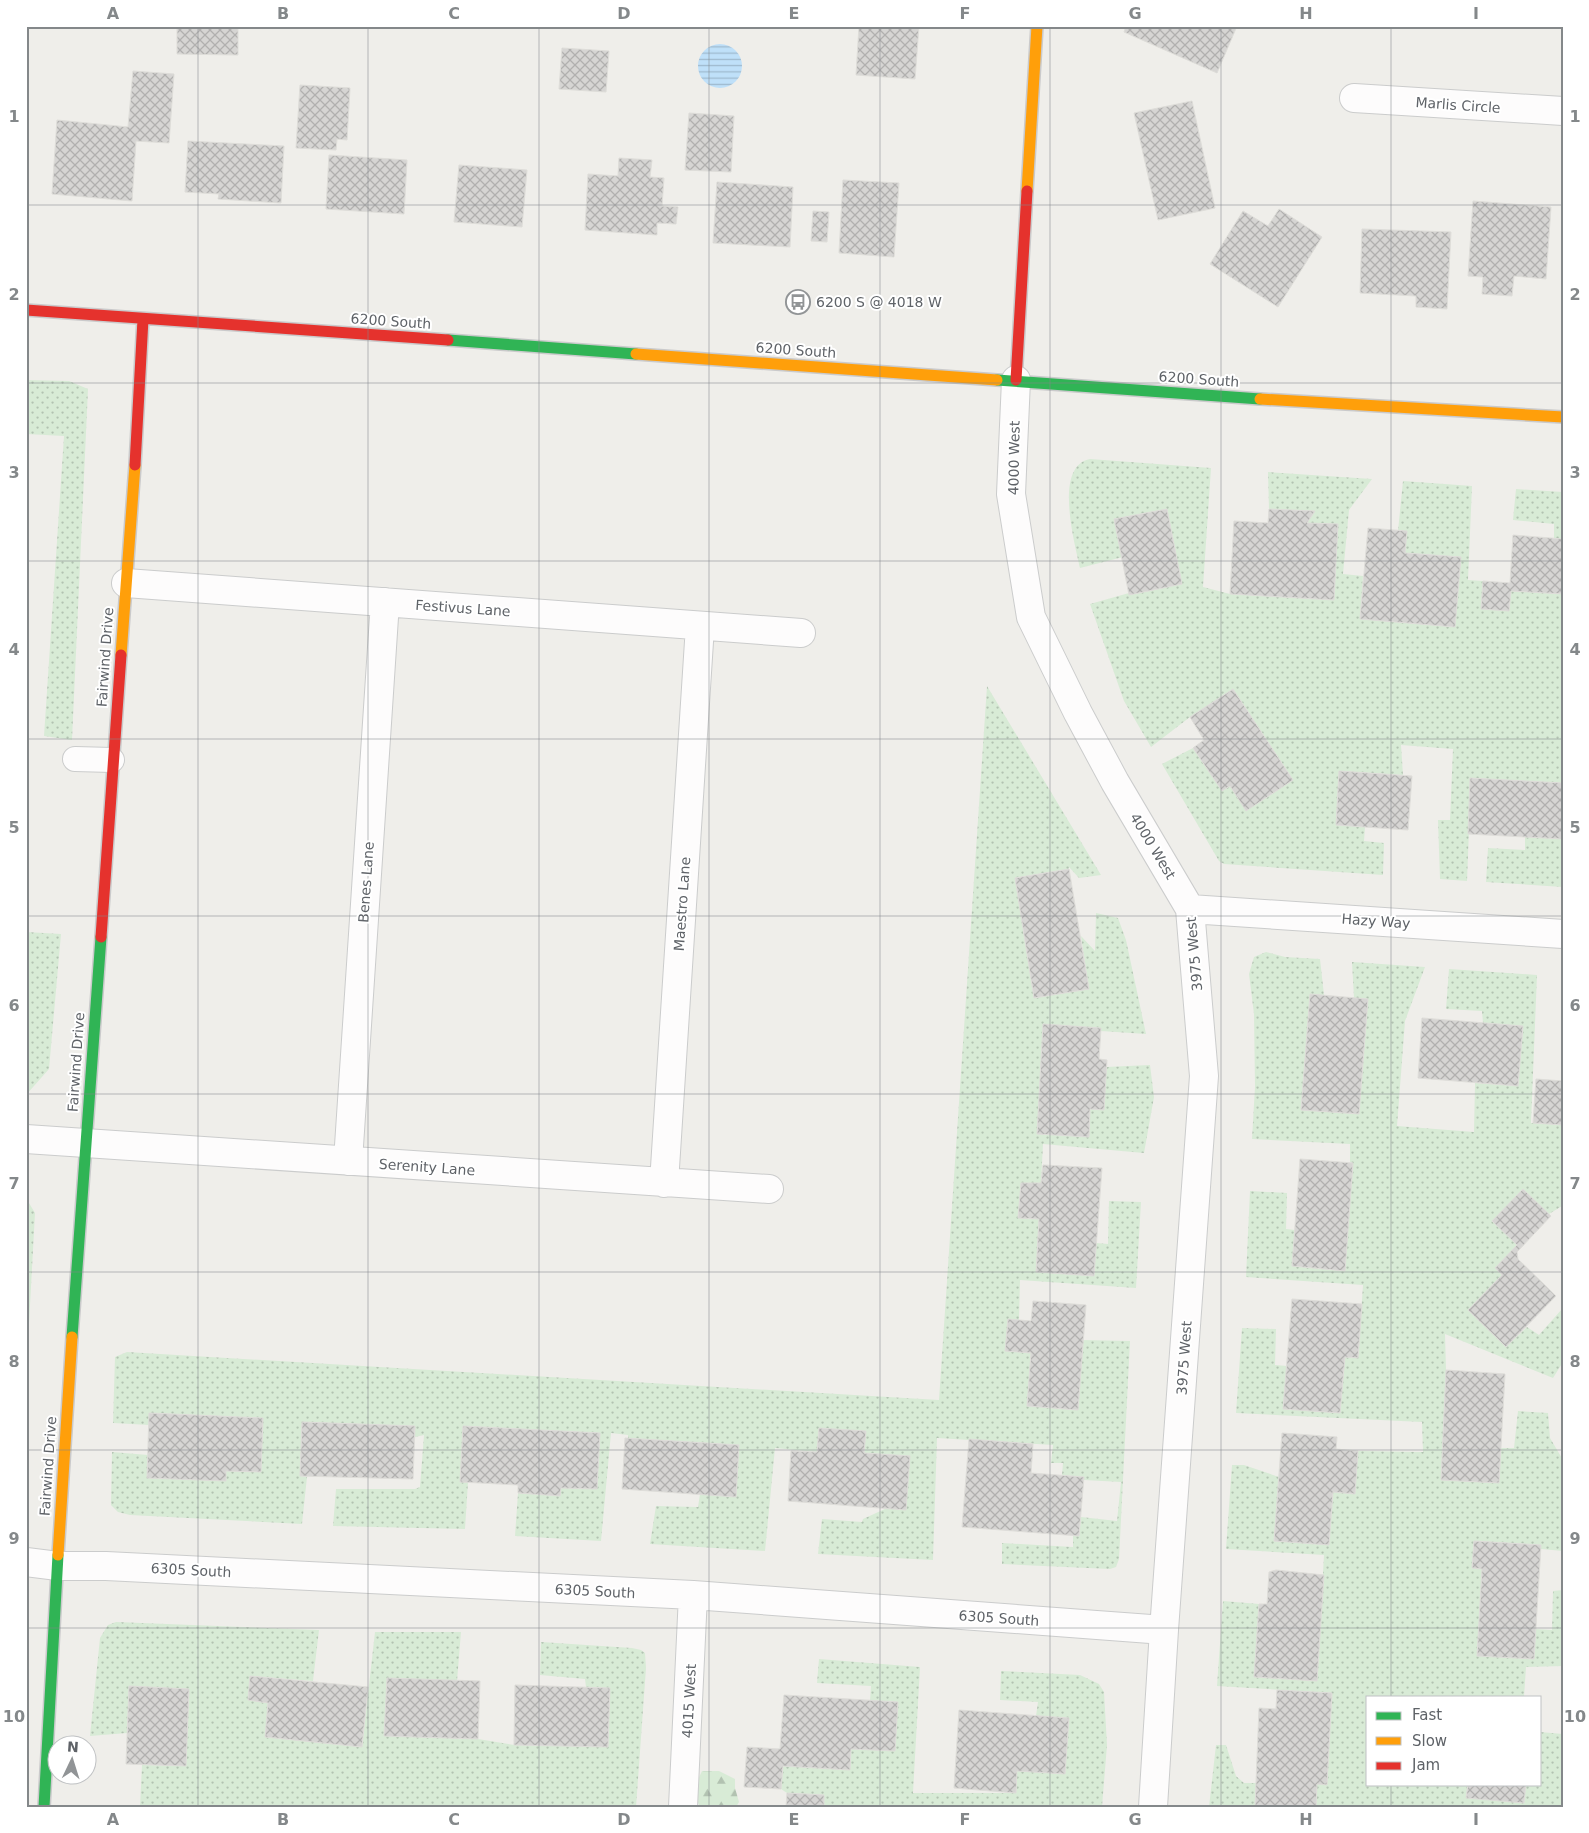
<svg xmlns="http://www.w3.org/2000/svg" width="1589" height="1833" font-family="'DejaVu Sans',sans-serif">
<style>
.grass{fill:url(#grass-dots)}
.forest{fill:url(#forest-firs)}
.water{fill:url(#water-rules)}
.building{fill:url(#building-cross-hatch);stroke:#deddd9}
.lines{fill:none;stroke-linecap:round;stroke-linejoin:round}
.lane-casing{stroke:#cbcccc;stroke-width:26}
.street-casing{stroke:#cbcccc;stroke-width:30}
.fast-casing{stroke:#cacacb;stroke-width:14}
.slow-casing{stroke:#cacacb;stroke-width:14}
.jam-casing{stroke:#cacacb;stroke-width:14}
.lane{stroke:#fdfcfc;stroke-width:24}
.street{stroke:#fdfcfc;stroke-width:28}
.fast{stroke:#30b455;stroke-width:11}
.slow{stroke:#ff9f0a;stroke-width:11}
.jam{stroke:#e5322d;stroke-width:11}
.grid{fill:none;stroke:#84888a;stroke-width:1;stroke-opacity:0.55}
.labels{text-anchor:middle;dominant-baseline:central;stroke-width:4;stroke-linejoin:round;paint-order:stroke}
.street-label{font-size:14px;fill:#5f6368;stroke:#fff}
.poi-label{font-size:14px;fill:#5f6368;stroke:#fff;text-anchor:start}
.neatline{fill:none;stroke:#84888a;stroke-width:2}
.grid-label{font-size:16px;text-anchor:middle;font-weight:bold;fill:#84888a}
</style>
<defs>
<pattern id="grass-dots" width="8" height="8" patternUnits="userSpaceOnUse" patternTransform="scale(1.25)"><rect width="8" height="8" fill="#d8ebd6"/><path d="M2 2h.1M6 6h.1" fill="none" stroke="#b2c2b1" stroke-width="1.8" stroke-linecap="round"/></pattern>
<pattern id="forest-firs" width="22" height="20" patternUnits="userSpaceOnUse" patternTransform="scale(1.25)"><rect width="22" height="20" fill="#d8ebd6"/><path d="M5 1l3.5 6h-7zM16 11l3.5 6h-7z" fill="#b2c2b1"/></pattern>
<pattern id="water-rules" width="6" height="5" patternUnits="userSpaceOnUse" patternTransform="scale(1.25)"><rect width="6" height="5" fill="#bfe0f9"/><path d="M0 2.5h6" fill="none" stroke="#9eb9cd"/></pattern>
<pattern id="building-cross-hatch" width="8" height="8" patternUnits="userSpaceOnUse" patternTransform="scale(1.25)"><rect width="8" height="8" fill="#d6d5d3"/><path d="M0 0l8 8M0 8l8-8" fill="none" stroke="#b1b0af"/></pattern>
</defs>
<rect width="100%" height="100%" fill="#efeeea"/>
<path class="grass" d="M26,380L69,381L88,389L72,740L44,736L64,436L26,434Z
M1090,459L1211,468L1203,587L1230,594L1334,600L1338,525L1307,523L1315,511L1269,509L1268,472L1372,479L1349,510L1343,574L1363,576L1360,619L1454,627L1461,557L1405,553L1407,531H1398L1403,481L1472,486L1468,580L1483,581L1481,608L1509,610L1511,591L1563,594V783L1471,778L1467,881L1440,879L1438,820H1450L1453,749L1401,745L1403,775L1339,771L1336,825L1365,827L1364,841L1384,843L1383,875L1224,864L1219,861L1162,764L1193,748L1222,791L1230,786L1246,810L1293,780L1233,689L1190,717L1151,747L1124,701L1090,604L1129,593L1130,595L1182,584L1167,509L1115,519L1123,557L1080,568C1075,544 1053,466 1090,459Z
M1516,489L1563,492V539L1554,538V524L1513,520Z
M987,686L1101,875L1079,878L1069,867V869L1015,878L1034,998L1089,989L1081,936L1095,951L1096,913L1118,918L1126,940L1146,1034L1101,1031V1028L1043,1025L1037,1134L1089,1137L1090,1109L1104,1110L1106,1067L1150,1065L1154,1097L1144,1153L1043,1144L1041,1183H1021L1018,1217L1039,1219L1036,1272L1094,1276L1096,1243L1108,1244L1109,1201L1141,1202L1136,1288L1020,1280L1019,1320H1008L1006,1350L1031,1353L1027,1406L1078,1410L1081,1340L1130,1341L1119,1559L1116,1567L1110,1569L1002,1564V1543L1073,1547V1536H1079L1081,1517L1117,1521L1121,1482L1084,1480V1477L1062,1475L1063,1463H1051L1053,1445L937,1438L933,1560L818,1554L822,1519L862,1522L863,1519L887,1508L909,1456L864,1453L866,1432L819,1428L817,1452L775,1448L765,1551L650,1544L656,1506L698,1507L700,1494L736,1496L739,1445L628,1438V1435L611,1433L601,1541L515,1536L518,1493L560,1496L561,1488L597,1489L599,1433L464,1426L460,1482H468L465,1529L333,1526L336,1489H415L420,1487L424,1435L415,1437V1426L302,1422L300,1476L307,1477L302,1524L130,1515L118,1512L111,1505L112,1452L148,1455L147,1478L225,1481L226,1471L261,1472L263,1418L150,1413L149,1425L113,1423L115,1357L127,1352L939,1400Z
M1525,837L1563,839V887L1486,882L1488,848L1525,850Z
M26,932L61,934L49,1069L26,1095Z
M1266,952L1285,957L1320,959L1324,995H1310L1301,1110L1359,1114L1368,999L1354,998L1352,962L1425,967L1405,1021L1397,1126L1474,1132L1475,1083L1518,1086L1523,1027L1483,1023L1482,1011L1446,1009L1449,969L1537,975L1531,1123L1563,1125V1207L1562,1206L1549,1214L1495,1268L1502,1275L1468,1310L1506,1347L1527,1327L1539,1335L1562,1309L1563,1362L1553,1378L1445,1334L1446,1370L1441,1480L1499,1483L1501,1448H1514L1518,1411L1548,1413L1550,1438L1563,1460V1551L1541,1549V1545L1474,1541L1472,1568L1482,1569L1477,1655L1534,1659L1536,1629L1552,1630L1553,1591L1563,1590V1666L1526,1667L1524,1697H1368V1784H1468L1466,1797L1524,1802L1526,1784H1540V1732L1563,1734V1807H1316L1317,1784H1327L1332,1693L1217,1686L1223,1601L1259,1604L1254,1677L1317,1681L1324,1555L1226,1549L1232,1465H1244L1279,1477L1274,1541L1329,1545L1333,1492L1355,1494L1358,1451L1423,1452L1422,1422L1236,1413L1242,1328L1276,1329L1275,1365L1287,1366L1284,1409L1340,1413L1345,1357L1358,1358L1363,1285L1246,1277L1250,1191L1287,1193L1286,1229L1295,1230L1293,1266L1344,1271L1353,1163L1350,1162V1144L1252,1139L1255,1087L1254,1014L1249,974L1254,957Z
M26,1198L35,1213L26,1379Z
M116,1622L319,1630L313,1681L250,1676L248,1700L268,1703L265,1737L362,1747L375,1632H461L457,1681L387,1678L385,1736L478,1739L514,1745L608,1747L610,1688L586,1687L585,1679L540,1675L541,1642L632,1648L641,1650L645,1653L646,1668L636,1807H140L142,1765L186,1766L189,1689L129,1686L127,1733L90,1736L100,1638L108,1625Z
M819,1659L920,1667L913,1793H1016L1017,1771L1065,1774L1069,1718L1036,1716L1038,1702L1000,1700L1001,1671L1080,1675L1099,1684L1104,1692L1107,1745L1102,1807H824V1795L787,1793L781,1789L783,1766L850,1770L851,1749L895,1751L898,1702L870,1701L871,1686L817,1683Z
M1216,1745H1226L1236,1776L1244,1783H1256L1255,1807H1209Z"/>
<path class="forest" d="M702,1771H719L735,1779V1788L739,1802L736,1807H700C693,1794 696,1783 702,1771Z"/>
<path class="water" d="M698 66a22 22 0 1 1 44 0a22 22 0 1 1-44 0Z"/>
<path class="building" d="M177,26H238V55L177,54Z
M859,26H919L915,79L856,75Z
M1126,26H1237L1217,73L1124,32Z
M562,48L609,51L606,92L559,89Z
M133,71L174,74L169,143L136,141L132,201L52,194L57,120L128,127Z
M300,85L350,88L347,140L337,139L336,150L296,148Z
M1192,101L1215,208L1158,220L1134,113Z
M689,113L734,116L731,172L685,170Z
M188,141L284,146L281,203L218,199L219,194L185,192Z
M329,155L407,160L404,214L326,209Z
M619,158L652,160L650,177L664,178L662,206L678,207L676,224L657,223V235L585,230L588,174L618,176Z
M459,165L527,170L522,227L454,222Z
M843,180L899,183L894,257L839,253Z
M717,182L793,187L790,247L713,243Z
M1562,195L1563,280H1562Z
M1473,201L1551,207L1546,279L1514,276L1512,296L1482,294L1483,277L1468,276Z
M1279,209L1322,237L1278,307L1210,264L1243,211L1268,226Z
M813,211L829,212L827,242L811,241Z
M1362,229L1451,232L1447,309L1416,307V296L1360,293Z
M1167,509L1182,584L1129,595L1114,519Z
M1269,509L1315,511L1307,523L1338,524L1334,600L1230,594L1234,521L1268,523Z
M1368,528L1407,531L1405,553L1461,557L1455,627L1360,619Z
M1513,535L1563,539V594L1511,591L1509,611L1481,609L1483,581L1510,583Z
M1233,689L1293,780L1246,811L1230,786L1222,791L1193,748L1204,740L1190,717Z
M1339,771L1412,776L1408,830L1336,825Z
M1470,778L1563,783V839L1468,834Z
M1069,869L1089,989L1034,998L1015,878Z
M1310,994L1368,999L1359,1114L1301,1110Z
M1422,1018L1523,1026L1518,1086L1418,1078Z
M1043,1024L1101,1028L1099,1059L1107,1060L1104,1110L1090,1109L1089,1137L1037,1134Z
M1536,1079L1563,1081V1125L1533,1123Z
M1300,1159L1353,1163L1345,1271L1292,1266Z
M1043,1165L1102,1168L1094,1276L1036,1272L1039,1219L1018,1218L1021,1183H1041Z
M1523,1189L1551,1216L1517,1252L1518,1259L1556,1296L1506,1347L1468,1310L1502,1275L1495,1268L1517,1245L1492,1221Z
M1292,1299L1362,1304L1358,1358L1345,1357L1340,1413L1283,1409Z
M1033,1301L1086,1305L1078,1410L1027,1406L1031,1353L1005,1351L1008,1319L1031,1321Z
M1446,1370L1505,1374L1499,1483L1441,1480Z
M149,1413L263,1418L261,1472L226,1471V1481L147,1478Z
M302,1422L415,1426L413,1479L300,1476Z
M463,1426L600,1433L597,1489L561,1488L560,1496L518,1493V1485L460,1482Z
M819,1428L866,1431L864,1453L910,1456L906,1510L788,1501L791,1451L817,1452Z
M1282,1433L1337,1437L1336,1449L1358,1451L1355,1494L1333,1492L1329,1545L1274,1541Z
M625,1438L739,1445L736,1497L622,1489Z
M969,1439L1033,1444L1031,1473L1084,1477L1079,1536L962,1527Z
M1474,1541L1541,1545L1534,1659L1477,1656L1482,1569L1472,1568Z
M1276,1570L1324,1575L1317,1681L1254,1677L1259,1604H1267L1269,1572Z
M250,1676L368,1687L362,1747L265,1737L268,1703L248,1700Z
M387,1678L480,1681L478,1739L384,1736Z
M515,1685L610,1688L608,1747L514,1745Z
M129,1686L189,1689L186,1766L126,1764Z
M1277,1690L1332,1693L1327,1785L1317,1784L1316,1807H1255L1259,1708L1276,1709Z
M784,1695L898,1702L895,1751L851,1749L850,1770L783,1766L781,1789L744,1787L747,1747L780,1749Z
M959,1710L1069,1718L1065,1774L1017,1771L1016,1793L954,1788Z
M1468,1784H1526L1524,1803L1466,1798Z
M787,1793L824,1795V1807H786Z"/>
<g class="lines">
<defs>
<path id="lane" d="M75,759L112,760"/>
<path id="street" d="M1354,98L1563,111
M1016,380L1011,494L1031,617L1078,713L1115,782L1190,909L1204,1076L1164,1630L1153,1807
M126,583L801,633
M1190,909L1563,934
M26,1139L769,1189
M348,1161L385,602
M664,1183L700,626
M26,1562L58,1566H106L693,1595L1164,1630
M683,1807L693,1595"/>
<path id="fast" d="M448,340L636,354
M997,380L1260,399
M72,1337L101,937
M44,1807L58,1555"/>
<path id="slow" d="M1027,191L1037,26
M636,354L997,380
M1260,399L1563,417
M121,655L135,465
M58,1555L72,1337"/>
<path id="jam" d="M26,310L448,340
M1016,380L1027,191
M135,465L143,319
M101,937L121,655"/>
</defs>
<use href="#lane" class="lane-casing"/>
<use href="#street" class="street-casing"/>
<use href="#fast" class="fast-casing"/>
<use href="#slow" class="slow-casing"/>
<use href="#jam" class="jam-casing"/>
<use href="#lane" class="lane"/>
<use href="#street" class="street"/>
<use href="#fast" class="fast"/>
<use href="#slow" class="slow"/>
<use href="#jam" class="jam"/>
</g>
<path class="grid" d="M198,26V1807M368,26V1807M539,26V1807M709,26V1807M880,26V1807M1050,26V1807M1221,26V1807M1391,26V1697M26,205H1563M26,383H1563M26,561H1563M26,739H1563M26,916H1563M26,1094H1563M26,1272H1563M26,1450H1563M26,1628H1563M1391,1784V1807"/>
<defs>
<symbol id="bus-ring" viewBox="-11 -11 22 22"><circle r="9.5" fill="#fff" stroke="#919496" stroke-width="1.5"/><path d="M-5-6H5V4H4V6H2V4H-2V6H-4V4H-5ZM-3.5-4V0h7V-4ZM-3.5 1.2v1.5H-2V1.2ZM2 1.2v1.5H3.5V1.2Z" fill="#919496"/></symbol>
</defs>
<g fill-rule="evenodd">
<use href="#bus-ring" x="784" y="288" width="28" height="28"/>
</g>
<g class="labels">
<g class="street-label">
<text transform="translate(1458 105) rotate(4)">Marlis Circle</text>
<text transform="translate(391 321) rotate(4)">6200 South</text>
<text transform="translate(796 350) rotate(4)">6200 South</text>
<text transform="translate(1199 379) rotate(4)">6200 South</text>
<text transform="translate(1014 458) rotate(-89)">4000 West</text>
<text transform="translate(463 608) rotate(4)">Festivus Lane</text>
<text transform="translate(105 657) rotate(-86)">Fairwind Drive</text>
<text transform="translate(1153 846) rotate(59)">4000 West</text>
<text transform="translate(366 882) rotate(-86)">Benes Lane</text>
<text transform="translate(682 904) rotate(-86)">Maestro Lane</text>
<text transform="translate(1376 921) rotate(4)">Hazy Way</text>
<text transform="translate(1194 954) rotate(-95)">3975 West</text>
<text transform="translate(76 1062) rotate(-86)">Fairwind Drive</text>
<text transform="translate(427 1167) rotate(4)">Serenity Lane</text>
<text transform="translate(1184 1358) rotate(-86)">3975 West</text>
<text transform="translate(48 1466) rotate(-86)">Fairwind Drive</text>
<text transform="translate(191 1570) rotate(3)">6305 South</text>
<text transform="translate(595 1591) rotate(3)">6305 South</text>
<text transform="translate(999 1618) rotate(4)">6305 South</text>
<text transform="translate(689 1701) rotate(-87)">4015 West</text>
</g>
<g class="poi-label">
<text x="816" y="302">6200 S @ 4018 W</text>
</g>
</g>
<rect width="1589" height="1833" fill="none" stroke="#ffffff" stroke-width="55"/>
<rect x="1366" y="1696" width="175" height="90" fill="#ffffff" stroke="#bfc1c3"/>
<rect x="1376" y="1712" width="25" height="8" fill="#30b455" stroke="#bfc1c3"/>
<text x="1412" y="1720" font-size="15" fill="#5f6368">Fast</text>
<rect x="1376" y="1737" width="25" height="8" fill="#ff9f0a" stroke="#bfc1c3"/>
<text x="1412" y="1746" font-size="15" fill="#5f6368">Slow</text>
<rect x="1376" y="1762" width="25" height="8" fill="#e5322d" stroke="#bfc1c3"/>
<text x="1412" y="1770" font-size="15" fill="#5f6368">Jam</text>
<g transform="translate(72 1760) rotate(4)"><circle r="24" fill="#ffffff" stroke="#bfc1c3"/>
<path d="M0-4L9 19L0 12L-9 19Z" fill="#919496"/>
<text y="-8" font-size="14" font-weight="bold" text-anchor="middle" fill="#5f6368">N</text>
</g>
<rect x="28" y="28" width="1534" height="1778" class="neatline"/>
<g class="grid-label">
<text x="113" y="19">A</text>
<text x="283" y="19">B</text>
<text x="454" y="19">C</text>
<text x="624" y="19">D</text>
<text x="794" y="19">E</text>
<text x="965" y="19">F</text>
<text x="1135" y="19">G</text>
<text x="1306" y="19">H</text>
<text x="1476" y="19">I</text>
<text x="14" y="122">1</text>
<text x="1575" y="122">1</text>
<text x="14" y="300">2</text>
<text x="1575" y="300">2</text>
<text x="14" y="478">3</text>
<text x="1575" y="478">3</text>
<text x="14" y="655">4</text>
<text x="1575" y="655">4</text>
<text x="14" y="833">5</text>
<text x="1575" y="833">5</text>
<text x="14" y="1011">6</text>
<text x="1575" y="1011">6</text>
<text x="14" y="1189">7</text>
<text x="1575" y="1189">7</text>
<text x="14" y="1367">8</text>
<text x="1575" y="1367">8</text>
<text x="14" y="1544">9</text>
<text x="1575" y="1544">9</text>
<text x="14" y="1722">10</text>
<text x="1575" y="1722">10</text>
<text x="113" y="1825">A</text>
<text x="283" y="1825">B</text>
<text x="454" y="1825">C</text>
<text x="624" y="1825">D</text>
<text x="794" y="1825">E</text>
<text x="965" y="1825">F</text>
<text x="1135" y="1825">G</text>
<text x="1306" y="1825">H</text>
<text x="1476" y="1825">I</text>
</g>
</svg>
